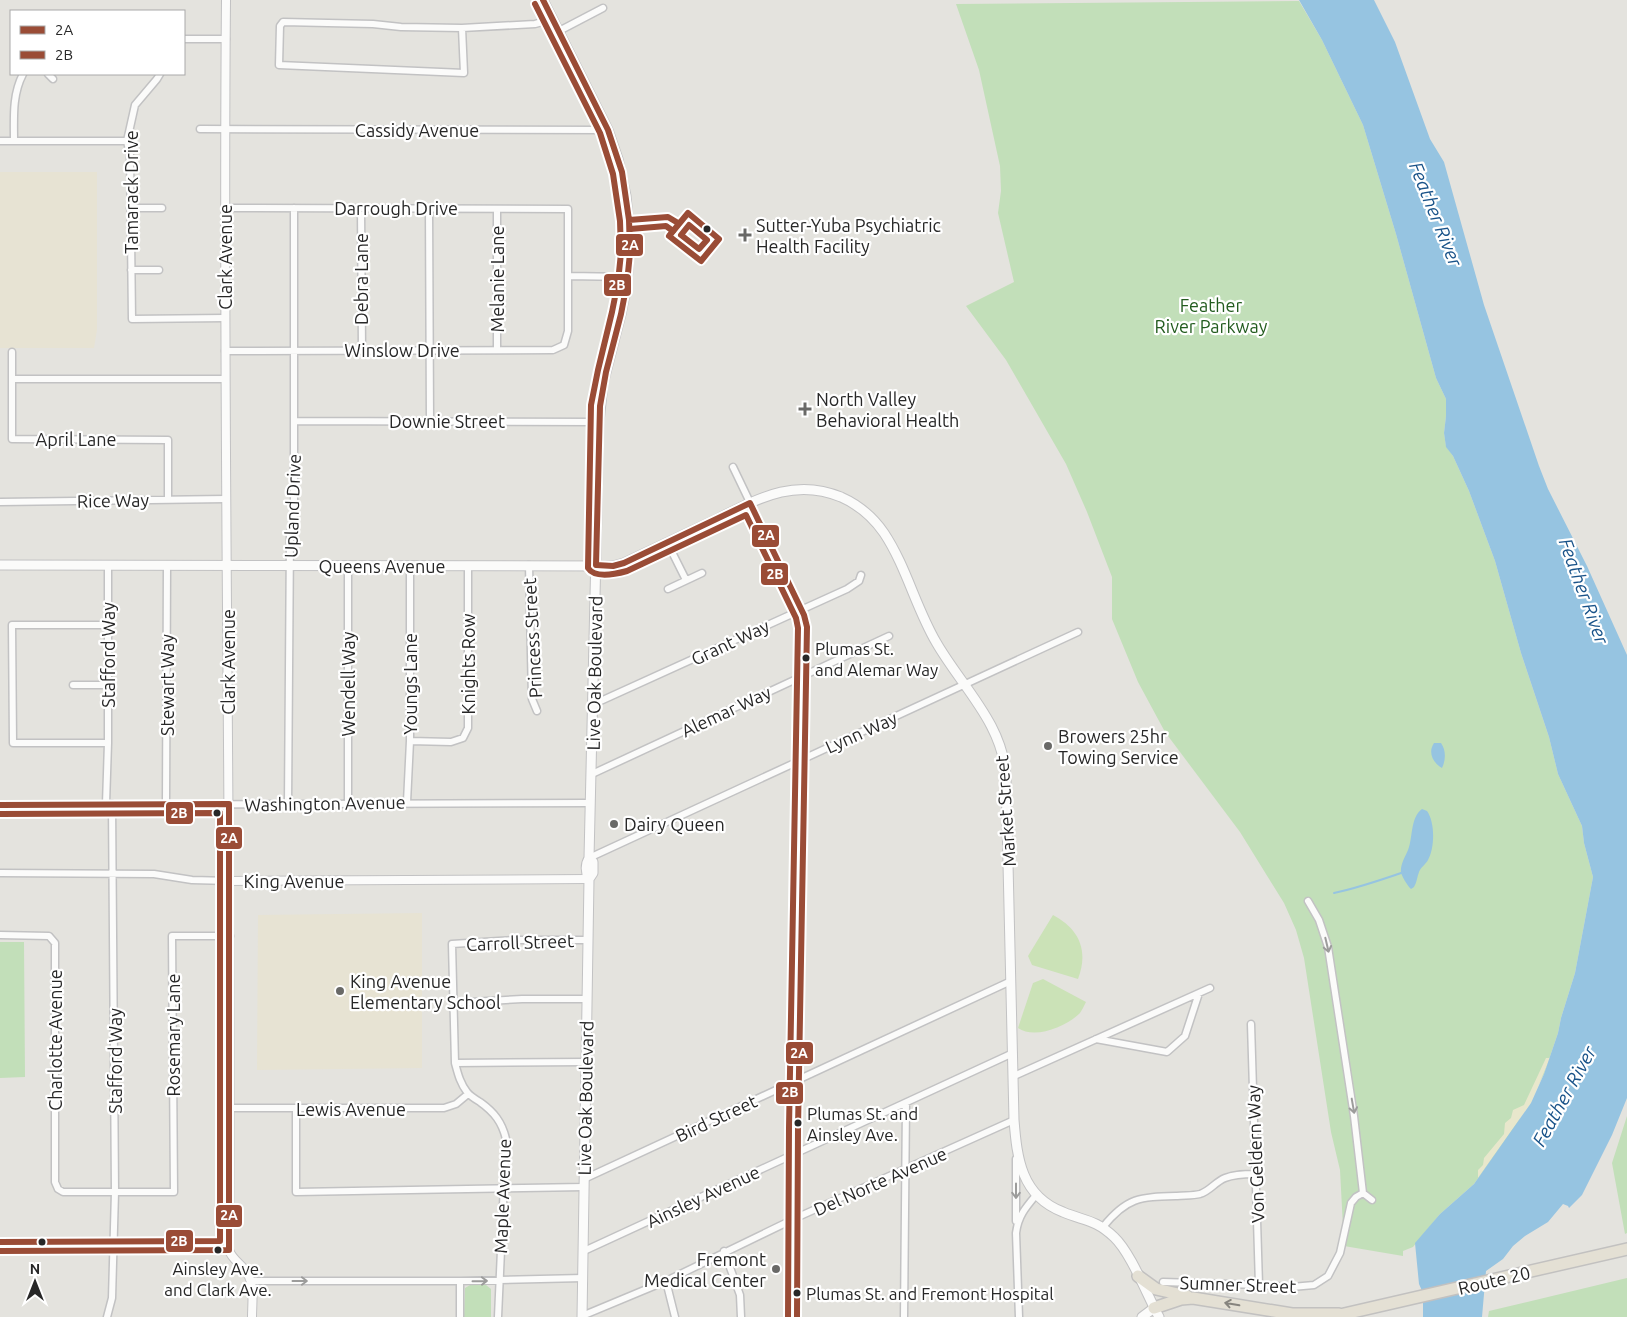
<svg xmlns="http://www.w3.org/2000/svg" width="1627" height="1317" font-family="Ubuntu,sans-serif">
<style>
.education{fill:#e7e3d3}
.green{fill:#c2dfb9}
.sand{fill:#e8e7cc}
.pitch{fill:#cbe2b7}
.water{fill:#96c4e1}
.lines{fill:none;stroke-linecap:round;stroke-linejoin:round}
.stream{stroke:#96c4e1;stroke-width:2}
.minor-casing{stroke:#c2c2c3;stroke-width:9}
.tertiary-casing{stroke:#c2c2c3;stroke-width:10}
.secondary-casing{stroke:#c2c2c3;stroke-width:11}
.trunk-casing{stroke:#c2c1c0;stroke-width:14}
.minor{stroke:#fbfbfa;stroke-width:6}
.tertiary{stroke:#fbfbfa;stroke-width:8}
.secondary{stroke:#fbfbfa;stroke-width:9}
.trunk{stroke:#e4e0d4;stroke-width:11}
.bus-1-casing{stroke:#fff;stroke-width:10}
.bus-2-casing{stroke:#fff;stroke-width:10}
.bus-1{stroke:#9a4c36;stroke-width:6}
.bus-2{stroke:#9a4c36;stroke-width:6}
.oneway{stroke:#9c9c9b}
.oneway2{stroke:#86847e}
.bus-dot{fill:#272727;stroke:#fff;stroke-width:2}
.poi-dot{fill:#696967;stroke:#fff;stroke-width:2}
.labels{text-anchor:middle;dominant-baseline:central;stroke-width:4.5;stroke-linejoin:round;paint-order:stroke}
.bus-label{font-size:17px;fill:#272727;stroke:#fff;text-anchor:start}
.street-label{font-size:18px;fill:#272727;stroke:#fff}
.poi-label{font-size:18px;fill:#272727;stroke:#fff;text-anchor:start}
.park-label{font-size:18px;fill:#235c1f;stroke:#fff}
.water-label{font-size:19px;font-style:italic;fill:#195389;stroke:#fff}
.line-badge{stroke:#fff;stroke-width:2}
.badge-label{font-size:14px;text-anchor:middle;font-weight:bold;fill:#fff}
</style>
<rect width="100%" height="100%" fill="#e4e3de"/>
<path class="education" d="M0,172H97V330L94,348H0Z
M422,913V1068L257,1070L258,915Z"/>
<path class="green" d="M1299,1L1322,40L1363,125L1396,234L1436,378L1446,399V416L1444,433L1446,446L1453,456L1469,491L1495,561L1521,653L1549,737L1558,774L1582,826L1584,843L1593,877L1575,973L1561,1018L1558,1033L1544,1074L1517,1124L1474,1184L1440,1214L1413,1247L1403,1251V1256L1344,1246L1340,1170L1331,1132L1304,958L1296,930L1284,903L1240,832L1165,732L1138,682L1112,619V577L1087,512L1066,464L1006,360L966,306L1014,282L998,213L1001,191L1000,166L979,70L956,4Z
M0,942H24L25,1077L0,1078Z
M1627,1116V1233L1625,1234L1612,1163Z
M1627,1278V1317H1488L1489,1311Z
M470,1285H486L491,1289V1317H464L465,1288Z"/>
<path class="sand" d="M1546,1058H1550L1531,1103L1478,1178V1170L1483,1165L1484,1158L1504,1134L1505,1123L1511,1118L1513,1110L1524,1105Z"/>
<path class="pitch" d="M1053,915C1079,929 1089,950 1078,979L1032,965L1028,956Z
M1043,979L1086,1002C1084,1006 1082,1010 1080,1013C1067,1026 1035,1040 1018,1028L1033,983Z"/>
<path class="water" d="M1299,0H1374L1395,42L1430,139L1444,162L1484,305L1539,466L1548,489L1587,566L1627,655V1098L1612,1135L1582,1195L1569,1208L1568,1206L1563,1204L1548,1222L1525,1236L1513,1246L1503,1259L1486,1271L1482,1317H1423V1293L1419,1284L1415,1243L1440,1214L1474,1184L1531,1103L1544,1074L1558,1033L1561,1018L1575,973L1593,877L1584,843L1582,826L1558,774L1549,737L1521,653L1495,561L1469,491L1453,456L1446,447L1444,433L1446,416V399L1436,378L1396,234L1363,125L1322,40Z
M1434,743H1441C1446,750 1446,760 1442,768C1432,762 1428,752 1434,743Z
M1422,809L1427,811C1435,822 1435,847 1428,860C1426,864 1421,867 1419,872C1417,877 1417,882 1414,887L1411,889L1409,887C1406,883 1403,878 1401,873C1400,865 1405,857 1408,850C1413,838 1410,818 1422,809Z"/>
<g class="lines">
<path class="stream" d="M1334,893C1358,888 1381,880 1404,872"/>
<defs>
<path id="minor" d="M462,28L464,73L279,65L280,26L283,22L373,24L401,27L462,28L535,24L553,19
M559,31L603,8
M184,39H226
M48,74L53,79
M160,74L157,79L135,105L127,141L130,155L132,319L225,318
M200,129L608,130
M0,141H127
M14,141C14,118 12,95 23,74
M130,208H162
M225,208L568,209V331L564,345L553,350L225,351
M361,208L362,350
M429,209L430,421
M497,209V350
M131,270H159
M568,276L628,277
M12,352V439L168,440V499
M12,379H225
M294,421L599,422
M733,467L804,615L807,627L798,1128L797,1317
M0,502L226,499
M667,542L686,580
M529,565L532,699L537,711
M348,566V803
M668,589L702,573
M108,625H12L13,743H108
M73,685H108
M594,704L847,589L859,581L861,575
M410,741L451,742L463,738L468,728V566
M592,774L889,636
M407,802L410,741V566
M106,804L108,743V565
M166,804L167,565
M288,804L290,535L294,516V208
M0,805L590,803
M589,858L1078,632
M0,873L154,874L192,880L230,881
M1308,901L1319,920L1328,947L1354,1116L1363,1193L1372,1200
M0,935L49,936L55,943V1182L58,1189L63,1192H174L172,936H230
M453,1003L522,999H587
M1251,1024L1259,1285
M1096,1039L1167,1052L1185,1036L1199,993
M455,1063L586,1062
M1014,1076L1210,988
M230,1108H444L456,1104L468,1094
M296,1109V1192L584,1187
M1016,1159V1221
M584,1179L1011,981
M1103,1227C1127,1197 1140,1197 1177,1196C1184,1195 1192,1196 1200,1194C1210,1191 1215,1182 1225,1178C1235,1174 1245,1174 1255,1174
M0,1251L229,1250
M584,1251L1013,1053
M724,1251L740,1295L741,1317
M251,1281H460L583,1278
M666,1281L675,1317
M1163,1282L1259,1285L1292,1287L1314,1285L1328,1276L1340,1253L1351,1203L1356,1197L1363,1193
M582,1316L666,1281L798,1217L1014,1120
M107,1317L112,1298L115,1192L112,804
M460,1317V1281
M498,1317L506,1139C502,1122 494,1112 480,1102C475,1099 470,1096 467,1092C460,1083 458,1074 455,1063L452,944L515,940H588
M904,1317L906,1103
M1019,1317L1016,1233C1018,1216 1026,1207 1037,1194"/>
<path id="tertiary" d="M226,0C222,417 232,833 229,1250C232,1260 242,1264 247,1273C255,1285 252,1303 252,1317
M230,881L589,879"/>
<path id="secondary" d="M543,0L608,130L618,159L626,196L630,240L627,283L621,314L603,384L599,422L589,858C585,865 585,871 589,879L582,1317
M0,565L613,566L624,563C654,549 683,535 713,521C756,500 793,477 841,497C859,505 873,517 884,533C906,566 916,608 936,642C961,686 1004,724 1006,778L1014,1120C1017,1158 1021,1196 1063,1212C1084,1221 1095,1219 1114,1237C1131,1253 1147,1295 1159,1317
M589,879L593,873V862L589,858
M1142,1317L1154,1308"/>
<path id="trunk" d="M1138,1276L1156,1289L1187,1296
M1154,1308L1181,1299L1193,1298L1292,1314H1339
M1331,1317L1627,1249"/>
</defs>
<use href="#minor" class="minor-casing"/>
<use href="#tertiary" class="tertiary-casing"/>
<use href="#secondary" class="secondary-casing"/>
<use href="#trunk" class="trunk-casing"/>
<use href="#minor" class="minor"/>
<use href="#tertiary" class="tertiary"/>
<use href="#secondary" class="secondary"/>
<use href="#trunk" class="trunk"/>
<defs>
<path id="bus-1" d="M543,0L608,130L622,172L629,220L630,253L627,283L621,314L606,372L600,406L596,565L613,566L624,563L750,503L804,615L807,627L798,1128L797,1317
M688,213L719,239L701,261L669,236Z
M629,220L668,217L678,223
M0,805L229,804V1250L0,1251"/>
<path id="bus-2" d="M535,4L600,133L613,174L620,221L621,253L618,282L612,312L598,370L591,405L588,568C595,579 616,574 627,571L746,515L796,618L798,628L789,1128L788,1317
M689,225L707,240L699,249L681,235Z
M630,229L666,226L673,231
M0,1242L220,1241V813L0,814"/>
</defs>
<use href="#bus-1" class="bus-1-casing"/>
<use href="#bus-2" class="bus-2-casing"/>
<use href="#bus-1" class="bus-1"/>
<use href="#bus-2" class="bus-2"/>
</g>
<defs><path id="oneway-shaft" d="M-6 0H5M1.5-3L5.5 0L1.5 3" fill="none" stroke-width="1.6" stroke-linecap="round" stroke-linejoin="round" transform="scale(1.25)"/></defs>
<g class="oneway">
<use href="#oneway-shaft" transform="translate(1327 945) rotate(77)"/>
<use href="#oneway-shaft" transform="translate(1353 1106) rotate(80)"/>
<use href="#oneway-shaft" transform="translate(1016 1191) rotate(90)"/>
<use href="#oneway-shaft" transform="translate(300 1281)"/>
<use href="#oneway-shaft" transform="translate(480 1281) rotate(-1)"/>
</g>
<use class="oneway2" href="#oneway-shaft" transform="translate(1232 1304) rotate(-170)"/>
<g class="bus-dot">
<circle cx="707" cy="229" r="4.5"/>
<circle cx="806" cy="658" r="4.5"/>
<circle cx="217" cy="813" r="4.5"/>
<circle cx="798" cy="1123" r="4.5"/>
<circle cx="42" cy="1242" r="4.5"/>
<circle cx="218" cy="1250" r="4.5"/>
<circle cx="797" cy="1293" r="4.5"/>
</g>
<g class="poi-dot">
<path d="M742.5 227.5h5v5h5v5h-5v5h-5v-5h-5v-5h5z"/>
<path d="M802.5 401.5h5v5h5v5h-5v5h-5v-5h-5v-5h5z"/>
<circle cx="1048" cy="746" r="5"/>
<circle cx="614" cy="824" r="5"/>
<circle cx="340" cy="991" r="5"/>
<circle cx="776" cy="1269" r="5"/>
</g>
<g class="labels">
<g class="bus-label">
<text x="815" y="648">Plumas St.<tspan x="815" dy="21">and Alemar Way</tspan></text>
<text x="807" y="1113">Plumas St. and<tspan x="807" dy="21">Ainsley Ave.</tspan></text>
<text x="218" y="1268" text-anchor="middle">Ainsley Ave.<tspan x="218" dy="21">and Clark Ave.</tspan></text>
<text x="806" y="1293">Plumas St. and Fremont Hospital</text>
</g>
<g class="street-label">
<text x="417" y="130">Cassidy Avenue</text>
<text transform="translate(131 192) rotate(-90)">Tamarack Drive</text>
<text x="396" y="208">Darrough Drive</text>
<text transform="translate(225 257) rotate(-90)">Clark Avenue</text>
<text transform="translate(361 279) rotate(-90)">Debra Lane</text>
<text transform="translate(497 279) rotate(-90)">Melanie Lane</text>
<text x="402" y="350">Winslow Drive</text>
<text x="447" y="421">Downie Street</text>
<text x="76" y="439">April Lane</text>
<text transform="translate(113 500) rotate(-1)">Rice Way</text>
<text transform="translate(292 506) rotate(-88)">Upland Drive</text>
<text x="382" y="566">Queens Avenue</text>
<text transform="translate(532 638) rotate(-93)">Princess Street</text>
<text transform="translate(730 642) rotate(-25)">Grant Way</text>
<text transform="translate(108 655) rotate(-90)">Stafford Way</text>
<text transform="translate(228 662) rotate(-90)">Clark Avenue</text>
<text transform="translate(468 664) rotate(-90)">Knights Row</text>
<text transform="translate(594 673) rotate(-89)">Live Oak Boulevard</text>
<text transform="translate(348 684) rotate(-90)">Wendell Way</text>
<text transform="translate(410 684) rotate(-90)">Youngs Lane</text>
<text transform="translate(167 685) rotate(-90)">Stewart Way</text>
<text transform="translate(726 711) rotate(-25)">Alemar Way</text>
<text transform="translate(861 732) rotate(-24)">Lynn Way</text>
<text transform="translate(325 803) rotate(-1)">Washington Avenue</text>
<text transform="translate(1005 811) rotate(-94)">Market Street</text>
<text x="294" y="881">King Avenue</text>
<text transform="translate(520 942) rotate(-2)">Carroll Street</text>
<text transform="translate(173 1035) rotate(-90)">Rosemary Lane</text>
<text transform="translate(55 1040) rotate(-90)">Charlotte Avenue</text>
<text transform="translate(115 1061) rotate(-90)">Stafford Way</text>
<text transform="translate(585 1098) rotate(-89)">Live Oak Boulevard</text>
<text x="351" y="1109">Lewis Avenue</text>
<text transform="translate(716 1118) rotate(-25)">Bird Street</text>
<text transform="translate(1255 1154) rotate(-92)">Von Geldern Way</text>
<text transform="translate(880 1181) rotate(-24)">Del Norte Avenue</text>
<text transform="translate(502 1196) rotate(-88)">Maple Avenue</text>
<text transform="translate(703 1196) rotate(-25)">Ainsley Avenue</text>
<text transform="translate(1494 1280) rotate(-13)">Route 20</text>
<text transform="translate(1238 1284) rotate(2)">Sumner Street</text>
</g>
<g class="poi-label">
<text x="756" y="225">Sutter-Yuba Psychiatric<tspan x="756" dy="21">Health Facility</tspan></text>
<text x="816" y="399">North Valley<tspan x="816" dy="21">Behavioral Health</tspan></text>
<text x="1058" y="736">Browers 25hr<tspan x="1058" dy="21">Towing Service</tspan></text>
<text x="624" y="824">Dairy Queen</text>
<text x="350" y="981">King Avenue<tspan x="350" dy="21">Elementary School</tspan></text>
<text x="766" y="1259" text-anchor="end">Fremont<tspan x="766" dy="21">Medical Center</tspan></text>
</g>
<g class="park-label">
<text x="1211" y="305">Feather<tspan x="1211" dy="21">River Parkway</tspan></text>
</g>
<g class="water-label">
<text transform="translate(1436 214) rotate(68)">Feather River</text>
<text transform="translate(1584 591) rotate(70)">Feather River</text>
<text transform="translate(1564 1096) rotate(-61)">Feather River</text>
</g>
</g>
<g class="line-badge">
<rect x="615" y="233" width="29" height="24" rx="5" fill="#9a4c36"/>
<rect x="603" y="273" width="29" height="24" rx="5" fill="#9a4c36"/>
<rect x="751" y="524" width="29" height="24" rx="5" fill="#9a4c36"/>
<rect x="760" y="562" width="29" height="24" rx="5" fill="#9a4c36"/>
<rect x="165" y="801" width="29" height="24" rx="5" fill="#9a4c36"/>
<rect x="215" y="826" width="28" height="24" rx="5" fill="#9a4c36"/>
<rect x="785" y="1041" width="29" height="24" rx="5" fill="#9a4c36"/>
<rect x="775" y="1081" width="29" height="24" rx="5" fill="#9a4c36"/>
<rect x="215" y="1204" width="28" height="24" rx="5" fill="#9a4c36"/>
<rect x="165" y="1229" width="29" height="24" rx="5" fill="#9a4c36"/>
</g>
<g class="badge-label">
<text x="630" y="250">2A</text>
<text x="617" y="290">2B</text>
<text x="766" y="540">2A</text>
<text x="775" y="579">2B</text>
<text x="179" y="818">2B</text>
<text x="229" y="843">2A</text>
<text x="799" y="1058">2A</text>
<text x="790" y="1097">2B</text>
<text x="229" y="1220">2A</text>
<text x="179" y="1246">2B</text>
</g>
<rect x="10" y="10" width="175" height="65" fill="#ffffff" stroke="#a9a9a9"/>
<rect x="20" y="26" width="25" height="8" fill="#9a4c36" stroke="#a9a9a9"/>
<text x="55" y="35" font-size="15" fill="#272727">2A</text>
<rect x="20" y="51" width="25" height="8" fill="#9a4c36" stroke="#a9a9a9"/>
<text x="55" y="60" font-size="15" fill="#272727">2B</text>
<g transform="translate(35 1282)" stroke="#ffffff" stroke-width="4" paint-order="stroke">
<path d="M0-4L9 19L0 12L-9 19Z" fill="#272727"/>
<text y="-8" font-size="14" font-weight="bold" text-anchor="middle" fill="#272727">N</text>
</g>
</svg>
